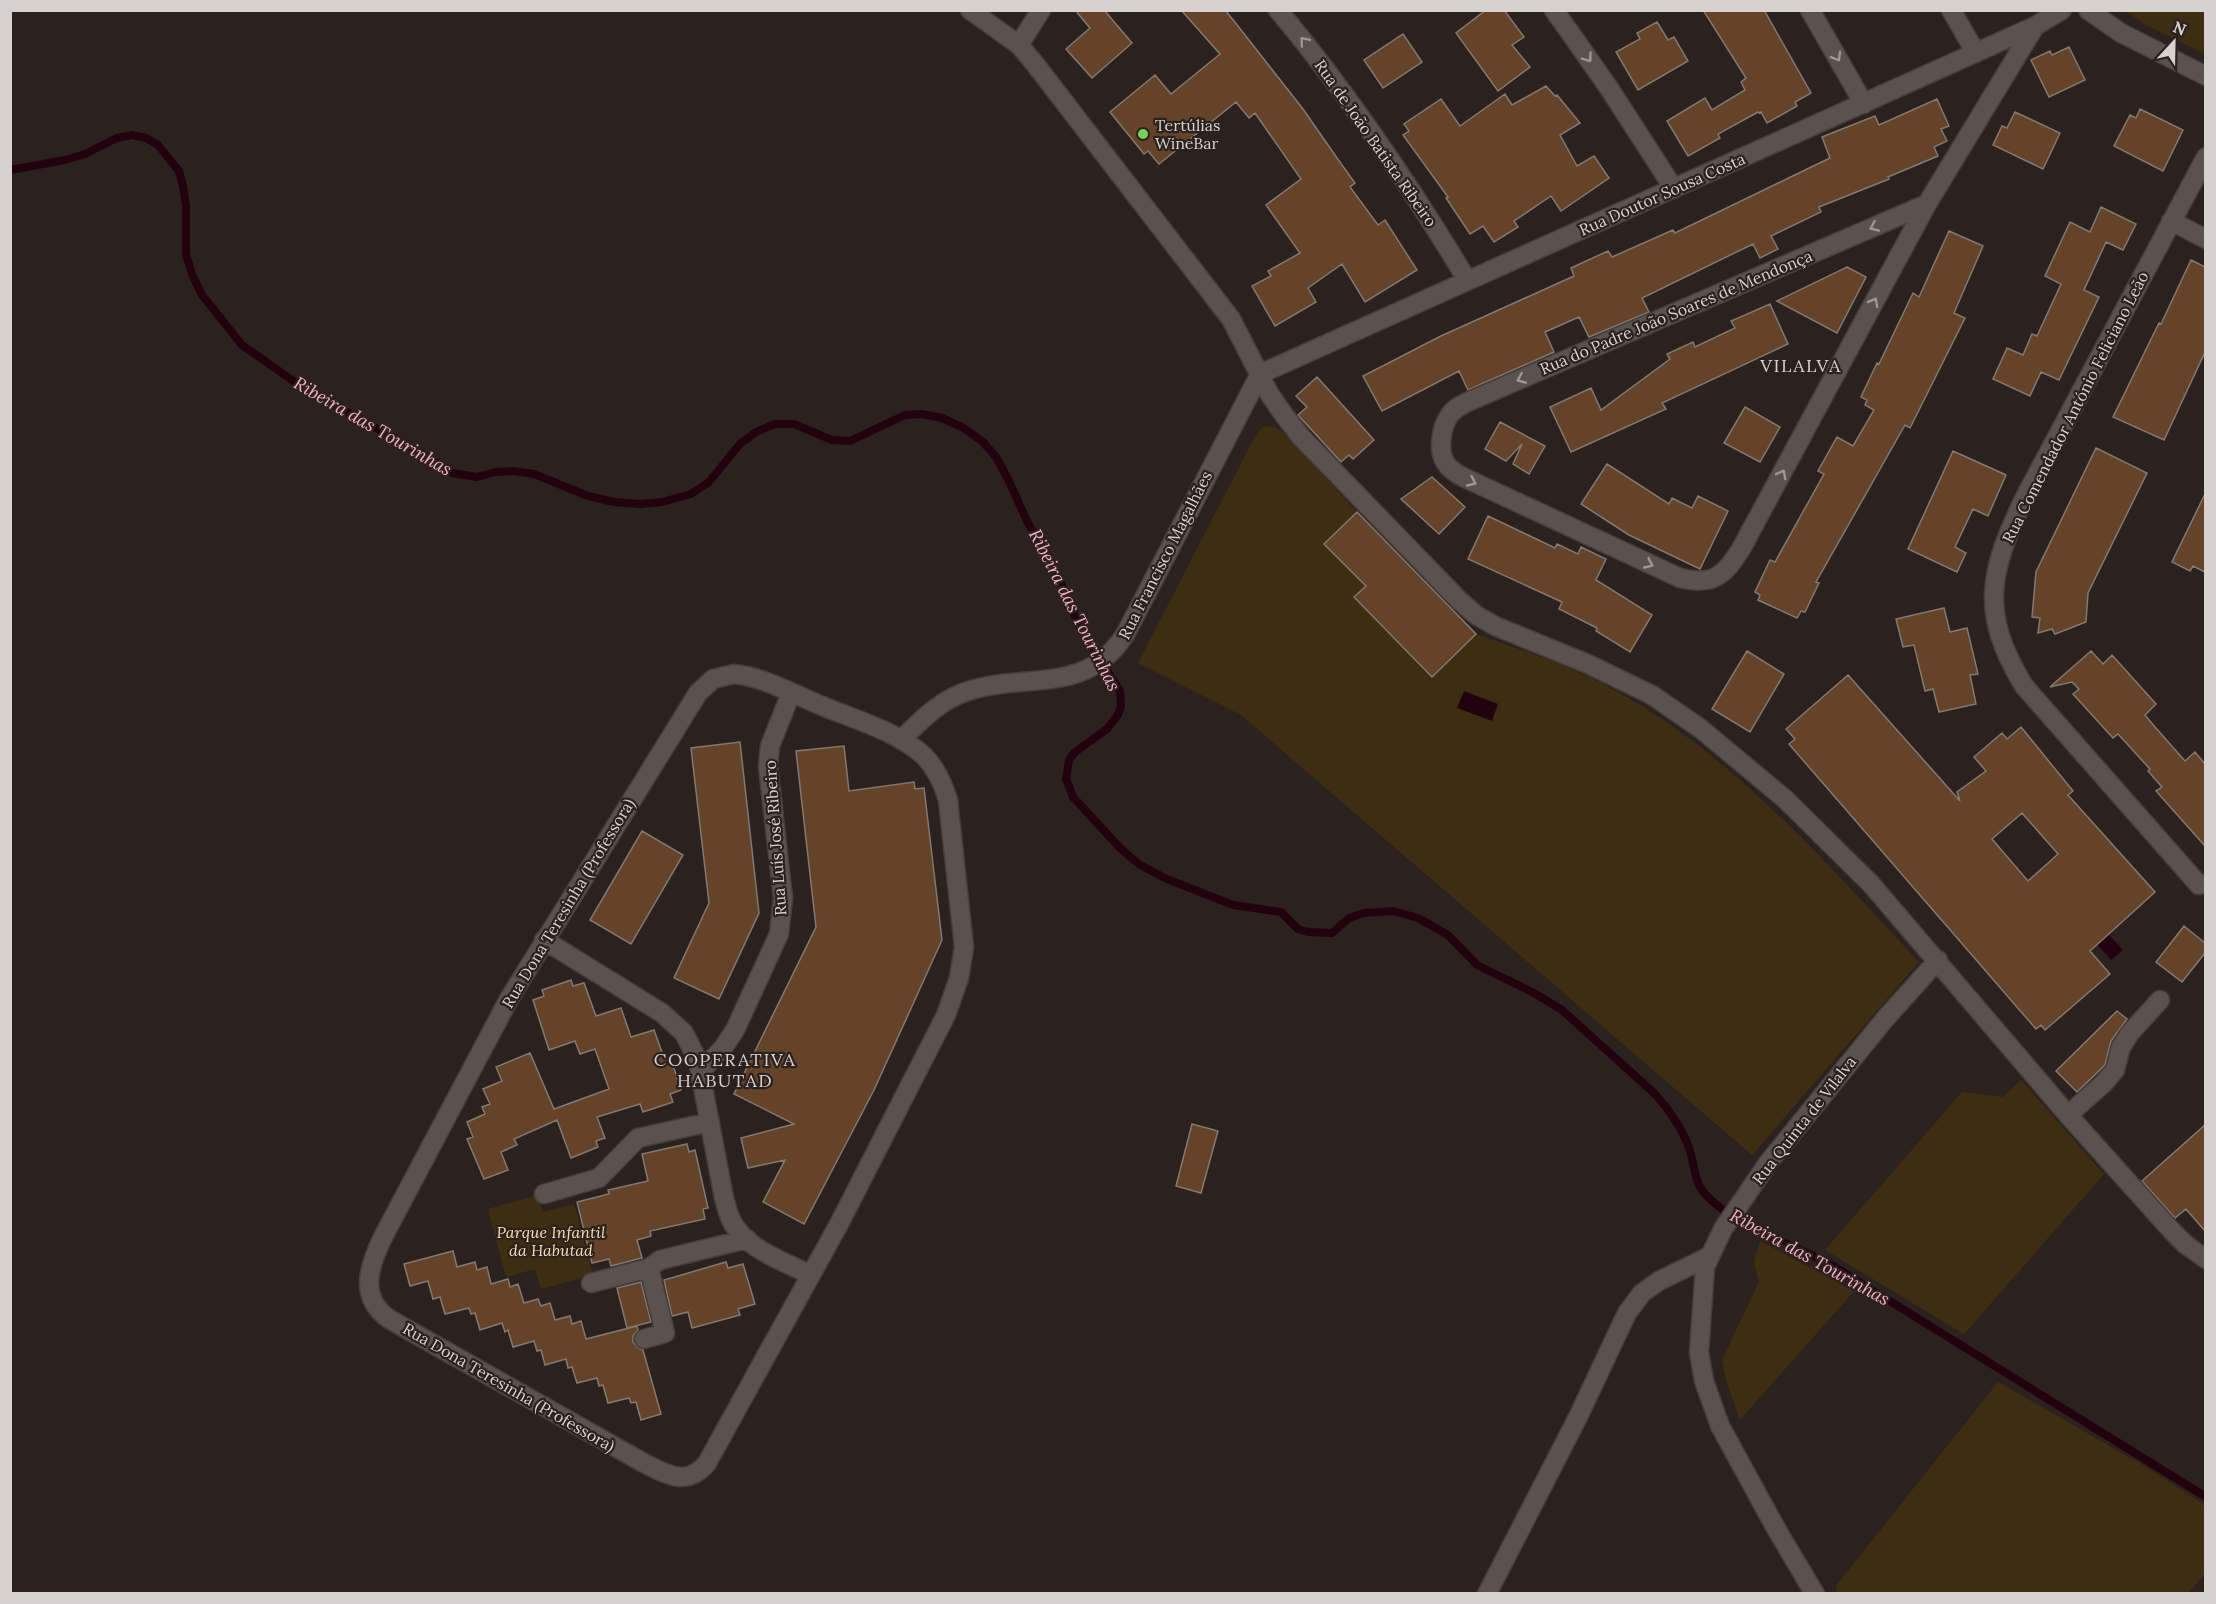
<svg xmlns="http://www.w3.org/2000/svg" width="2216" height="1604" font-family="Lora,serif">
<style>
.green{fill:#3e2e11}
.water{fill:#21020e}
.lines{fill:none;stroke-linecap:round;stroke-linejoin:round}
.stream{stroke:#21020e;stroke-width:8}
.building{fill:#644328;stroke:#827972;stroke-width:1.5;fill-rule:evenodd}
.minor-casing{stroke:#463e3c;stroke-width:21}
.minor{stroke:#5b514e;stroke-width:18}
.oneway{stroke:#9f9795}
.poi-dot{fill:#78d259;stroke:#2b221f;stroke-width:2}
.labels{text-anchor:middle;dominant-baseline:central;stroke-width:4.5;stroke-linejoin:round;paint-order:stroke}
.poi-label{font-size:16px;fill:#d7d1cf;stroke:#2b221f;text-anchor:start}
.street-label{font-size:16px;fill:#d7d1cf;stroke:#2b221f}
.park-label{font-size:16px;font-style:italic;fill:#fdddab;stroke:#2b221f}
.neighbourhood-label{font-size:18px;letter-spacing:1.5px;fill:#d7d1cf;stroke:#2b221f}
.water-label{font-size:18px;font-style:italic;fill:#f7adc4;stroke:#2b221f}
</style>
<rect width="100%" height="100%" fill="#2b221f"/>
<path class="green" d="M2126,11H2205V54L2146,25Z
M1268,426L1275,427L1284,433L1357,512L1324,544L1366,586L1354,598L1431,676L1476,634C1513,647 1551,659 1587,676C1720,739 1820,857 1919,962L1752,1155L1241,715L1138,663L1251,444L1261,428Z
M2021,1080L2104,1174L1964,1334L1825,1250L1962,1092L2003,1097Z
M538,1195L543,1212L574,1204L593,1275L541,1289L535,1269L506,1277L488,1209Z
M1760,1241L1854,1291L1740,1420L1726,1380L1722,1360L1759,1282L1754,1262Z
M1998,1382L2141,1464L2205,1505V1574L2188,1593H1837L1836,1586Z"/>
<path class="water" d="M1464,691L1498,704L1492,721L1457,708Z
M2096,921L2123,950L2111,960L2085,931Z"/>
<g class="lines">
<path class="stream" d="M10,170L65,160L85,154L117,138L132,135L146,138L158,145L179,171L183,186L186,206V255L192,274L202,295L242,345L306,390L411,447L452,473L477,477L495,472L513,471L534,474L588,496L614,502L640,504L662,502L691,494L709,482L740,444L756,432L775,424H794L832,440L850,441L905,415L922,414L942,418L962,427L982,441L996,457L1008,479L1028,523L1058,576L1079,626L1120,691L1121,706L1118,715L1107,729L1075,752L1069,760L1066,779L1073,797L1121,849L1140,865L1167,879L1233,905L1281,912L1298,929L1308,932L1332,933L1349,918L1364,913L1393,911L1418,918L1448,935L1477,965L1534,993L1562,1010L1654,1093C1669,1109 1684,1131 1690,1151C1694,1163 1694,1176 1700,1187C1719,1219 1796,1246 1830,1264L2206,1497"/>
</g>
<path class="building" d="M1075,10H1104L1132,43L1092,78L1066,49L1090,28Z
M1181,10H1225L1234,21L1303,109L1337,158L1355,183L1350,187L1378,225L1385,220L1417,270L1365,302L1342,264L1308,288L1316,302L1275,326L1252,286L1271,276L1268,271L1300,253L1266,205L1301,179L1255,113L1249,118L1236,102L1159,164L1148,151L1144,154L1110,112L1155,75L1171,94L1220,54Z
M1486,10H1504L1524,37L1512,45L1530,67L1498,91L1456,33Z
M1703,10H1764L1811,93L1795,102L1797,106L1767,123L1761,112L1759,113L1758,112L1718,134L1720,138L1688,156L1667,121L1705,98L1712,110L1745,90L1741,82L1746,78Z
M1657,22L1668,40L1674,37L1688,61L1638,90L1616,52L1640,39L1637,33Z
M1403,34L1422,62L1383,88L1364,60Z
M2069,47L2085,80L2049,97L2031,60L2050,51L2052,55Z
M1546,86L1555,96L1557,95L1580,123L1560,135L1577,166L1594,156L1609,178L1561,211L1551,196L1514,221L1518,227L1494,242L1483,226L1470,234L1446,198L1448,197L1403,135L1409,131L1404,124L1441,99L1460,126L1505,94L1512,105Z
M1937,99L1949,126L1941,129L1947,141L1934,147L1938,156L1888,177L1889,179L1819,207L1821,212L1771,236L1778,249L1760,258L1753,244L1642,298L1649,312L1589,337L1579,317L1545,332L1554,352L1468,390L1459,371L1382,411L1363,376L1441,336L1574,276L1571,268L1608,251L1612,257L1673,230L1675,233L1830,158L1822,137L1875,116L1879,125Z
M2140,109L2183,130L2163,171L2114,146L2130,115L2136,118Z
M2015,112L2060,133L2043,169L1993,145L2002,126L2007,128Z
M2101,207L2136,224L2123,250L2106,242L2084,290L2099,297L2059,380L2041,372L2030,396L1993,379L2007,348L2023,355L2032,334L2037,336L2061,284L2045,276L2070,222L2090,232Z
M1949,231L1983,246L1954,313L1965,318L1910,428L1905,425L1816,582L1819,583L1805,612L1801,611L1797,618L1758,600L1760,595L1755,592L1770,560L1775,562L1824,474L1818,471L1837,437L1853,446L1874,410L1865,405L1867,400L1861,397L1877,363L1879,364L1913,293L1919,297Z
M2191,260L2205,267V352L2164,440L2113,417L2159,323L2161,324Z
M1847,267L1866,277L1837,333L1777,301Z
M1770,304L1788,344L1662,403L1666,409L1571,452L1550,407L1591,388L1601,410L1670,359L1667,354L1693,342L1695,347L1735,328L1731,321Z
M1317,377L1374,440L1353,459L1349,455L1341,462L1298,415L1307,407L1296,396Z
M1745,407L1780,427L1760,462L1724,443Z
M1500,422L1545,446L1529,474L1513,464L1522,444L1506,461L1485,449Z
M2096,448L2147,473L2088,593L2086,622L2055,634L2052,629L2038,633L2040,618L2032,617L2036,572Z
M1953,451L2006,475L1988,516L1973,509L1955,547L1966,553L1957,572L1908,549Z
M1607,464L1669,504L1672,498L1692,508L1698,496L1728,511L1700,569L1629,535L1581,504Z
M1432,477L1465,507L1439,534L1401,499Z
M2205,494V572L2193,566L2190,571L2172,562Z
M1357,512L1476,634L1432,677L1354,597L1366,586L1324,544Z
M1488,516L1555,548L1557,544L1578,554L1581,547L1606,559L1596,580L1652,615L1630,652L1596,631L1597,628L1559,609L1562,602L1468,559Z
M1944,608L1950,632L1967,628L1978,674L1970,675L1976,704L1939,712L1933,689L1925,691L1914,645L1903,647L1896,619Z
M1747,651L1784,674L1750,732L1712,709Z
M2091,651L2103,664L2112,655L2156,704L2145,715L2155,727L2185,761L2195,752L2205,764V846L2156,791L2162,787L2148,771L2150,769L2118,734L2113,738L2073,694L2079,689L2072,682L2050,687Z
M1848,675L1960,801L1957,792L1986,771L1974,757L2002,733L2007,739L2021,727L2073,791L2068,795L2155,892L2090,951L2110,974L2045,1030L2041,1025L2036,1029L1789,744L1795,739L1786,729ZM2022,813L2058,854L2028,881L1992,839Z
M740,742L759,913L719,999L674,978L709,903L691,748Z
M844,746L849,791L914,782L915,789L924,788L942,940L874,1090L804,1224L763,1202L785,1160L748,1168L741,1138L794,1124L734,1094L816,927L796,751Z
M642,831L683,855L631,944L590,920Z
M2184,926L2205,943V953L2182,982L2156,962Z
M571,980L573,986L584,983L596,1016L621,1008L631,1037L654,1030L664,1058L670,1056L681,1090L670,1094L673,1102L643,1112L640,1104L597,1117L605,1138L596,1141L598,1147L571,1158L557,1120L514,1139L517,1145L501,1152L508,1170L484,1179L467,1139L473,1137L467,1122L485,1114L482,1107L490,1104L483,1089L502,1081L496,1067L530,1053L554,1109L609,1089L595,1049L580,1054L575,1041L549,1050L533,1000L544,996L542,990Z
M2117,1011L2127,1019L2111,1041L2105,1065L2077,1092L2056,1071Z
M1192,1124L1218,1131L1201,1193L1176,1186Z
M2205,1125V1231L2186,1209L2175,1218L2142,1181Z
M687,1144L689,1152L695,1150L708,1208L703,1209L705,1219L650,1231L651,1236L637,1240L642,1258L611,1266L609,1259L592,1263L577,1202L609,1194L608,1190L648,1181L642,1154Z
M453,1251L457,1267L475,1262L477,1270L487,1267L491,1284L508,1279L510,1287L518,1284L524,1303L538,1299L541,1306L550,1303L555,1320L570,1316L572,1324L581,1321L586,1339L637,1326L638,1330L633,1336V1342L637,1347L643,1350L661,1414L641,1420L636,1402L631,1403L629,1398L608,1403L603,1385L599,1386L597,1378L577,1383L572,1367L568,1368L566,1359L545,1365L541,1350L537,1351L534,1341L513,1347L508,1330L505,1332L502,1323L480,1330L475,1313L471,1314L469,1308L445,1314L440,1297L433,1299L428,1281L410,1286L404,1264Z
M726,1262L728,1268L743,1264L755,1304L738,1309L740,1315L692,1328L688,1312L672,1316L664,1280Z
M641,1282L651,1322L627,1328L617,1288Z"/>
<g class="lines">
<defs>
<path id="minor" d="M970,10L1019,45L1035,64L1231,319L1270,395L1284,415L1301,437L1460,601L1476,615L1495,626L1588,664L1652,695L1701,729L1785,799L1871,884L2068,1115L2172,1231L2186,1245L2206,1259
M1278,10C1349,95 1410,185 1467,280
M1554,10L1609,88L1674,189
M1810,10L1864,104
M1951,10L1976,53
M2088,10L2121,33L2206,76
M1019,45L1041,10
M1927,204L1472,400C1463,404 1454,408 1449,416C1441,428 1438,450 1445,462C1449,469 1457,474 1463,477L1680,578C1713,586 1724,576 1741,549L1927,204L2035,26
M2171,221L2206,239
M734,674C764,677 793,694 820,705C853,719 899,732 924,756C936,768 943,784 948,800L964,947L959,978L946,1015L839,1224L707,1463C687,1488 666,1474 642,1462L389,1319C358,1297 369,1266 383,1237L509,999L698,693L713,679Z
M901,740C921,720 940,700 968,691C1027,672 1087,696 1126,633L1260,374L2035,26L2062,10
M2199,885L2024,686C1979,612 1989,572 2025,497L2206,157
M544,940L662,1013L684,1033L698,1061L724,1198C727,1208 729,1220 736,1228C752,1251 787,1263 811,1275
M700,1072L723,1048L735,1030L779,934L783,898L768,766L770,746L791,693
M2068,1115L2104,1083L2115,1070L2121,1047L2130,1033L2160,1000
M544,1194L599,1178L638,1138L710,1122
M591,1283L649,1268
M644,1339L665,1333L649,1268L660,1260L747,1239
M1487,1594L1578,1417L1627,1313L1642,1293L1659,1281L1710,1256
M1815,1594L1778,1532L1720,1426L1704,1381L1699,1352L1705,1267L1723,1229L1768,1163L1885,1019L1938,960"/>
</defs>
<use href="#minor" class="minor-casing"/>
<use href="#minor" class="minor"/>
</g>
<defs><path id="oneway-chevron" d="M-2-3.5L2.5 0L-2 3.5" fill="none" stroke-width="1.6" stroke-linecap="round" stroke-linejoin="round" transform="scale(1.5)"/></defs>
<g class="oneway">
<use href="#oneway-chevron" transform="translate(1304 41) rotate(-130)"/>
<use href="#oneway-chevron" transform="translate(1837 57) rotate(60)"/>
<use href="#oneway-chevron" transform="translate(1588 58) rotate(54)"/>
<use href="#oneway-chevron" transform="translate(1874 227) rotate(157)"/>
<use href="#oneway-chevron" transform="translate(1874 302) rotate(-62)"/>
<use href="#oneway-chevron" transform="translate(1521 379) rotate(157)"/>
<use href="#oneway-chevron" transform="translate(1782 474) rotate(-62)"/>
<use href="#oneway-chevron" transform="translate(1472 482) rotate(25)"/>
<use href="#oneway-chevron" transform="translate(1649 564) rotate(25)"/>
</g>
<circle class="poi-dot" cx="1143" cy="134" r="6"/>
<g class="labels">
<g class="poi-label">
<text x="1155" y="125">Tertúlias<tspan x="1155" dy="18">WineBar</tspan></text>
</g>
<g class="street-label">
<text transform="translate(1376 143) rotate(55)">Rua de João Batista Ribeiro</text>
<text transform="translate(1662 194) rotate(-24)">Rua Doutor Sousa Costa</text>
<text transform="translate(1676 312) rotate(-23)">Rua do Padre João Soares de Mendonça</text>
<text transform="translate(2075 407) rotate(-63)">Rua Comendador António Feliciano Leão</text>
<text transform="translate(1165 555) rotate(-63)">Rua Francisco Magalhães</text>
<text transform="translate(775 838) rotate(-94)">Rua Luís José Ribeiro</text>
<text transform="translate(568 903) rotate(-59)">Rua Dona Teresinha (Professora)</text>
<text transform="translate(1804 1120) rotate(-52)">Rua Quinta de Vilalva</text>
<text transform="translate(509 1387) rotate(30)">Rua Dona Teresinha (Professora)</text>
</g>
<g class="park-label">
<text x="551" y="1232">Parque Infantil<tspan x="551" dy="18">da Habutad</tspan></text>
</g>
<g class="neighbourhood-label">
<text x="1801" y="365">VILALVA</text>
<text x="725" y="1059">COOPERATIVA<tspan x="725" dy="21">HABUTAD</tspan></text>
</g>
<g class="water-label">
<text transform="translate(373 426) rotate(30)">Ribeira das Tourinhas</text>
<text transform="translate(1075 610) rotate(63)">Ribeira das Tourinhas</text>
<text transform="translate(1810 1257) rotate(29)">Ribeira das Tourinhas</text>
</g>
</g>
<rect width="2216" height="1604" fill="none" stroke="#d7d1cf" stroke-width="24"/>
<g transform="translate(2174 42) rotate(22)" stroke="#2b221f" stroke-width="4.5" paint-order="stroke">
<path d="M0-4.5L10 22L0 15L-10 22Z" fill="#d7d1cf"/>
<text y="-9" font-size="16" font-weight="bold" text-anchor="middle" fill="#d7d1cf">N</text>
</g>
</svg>
